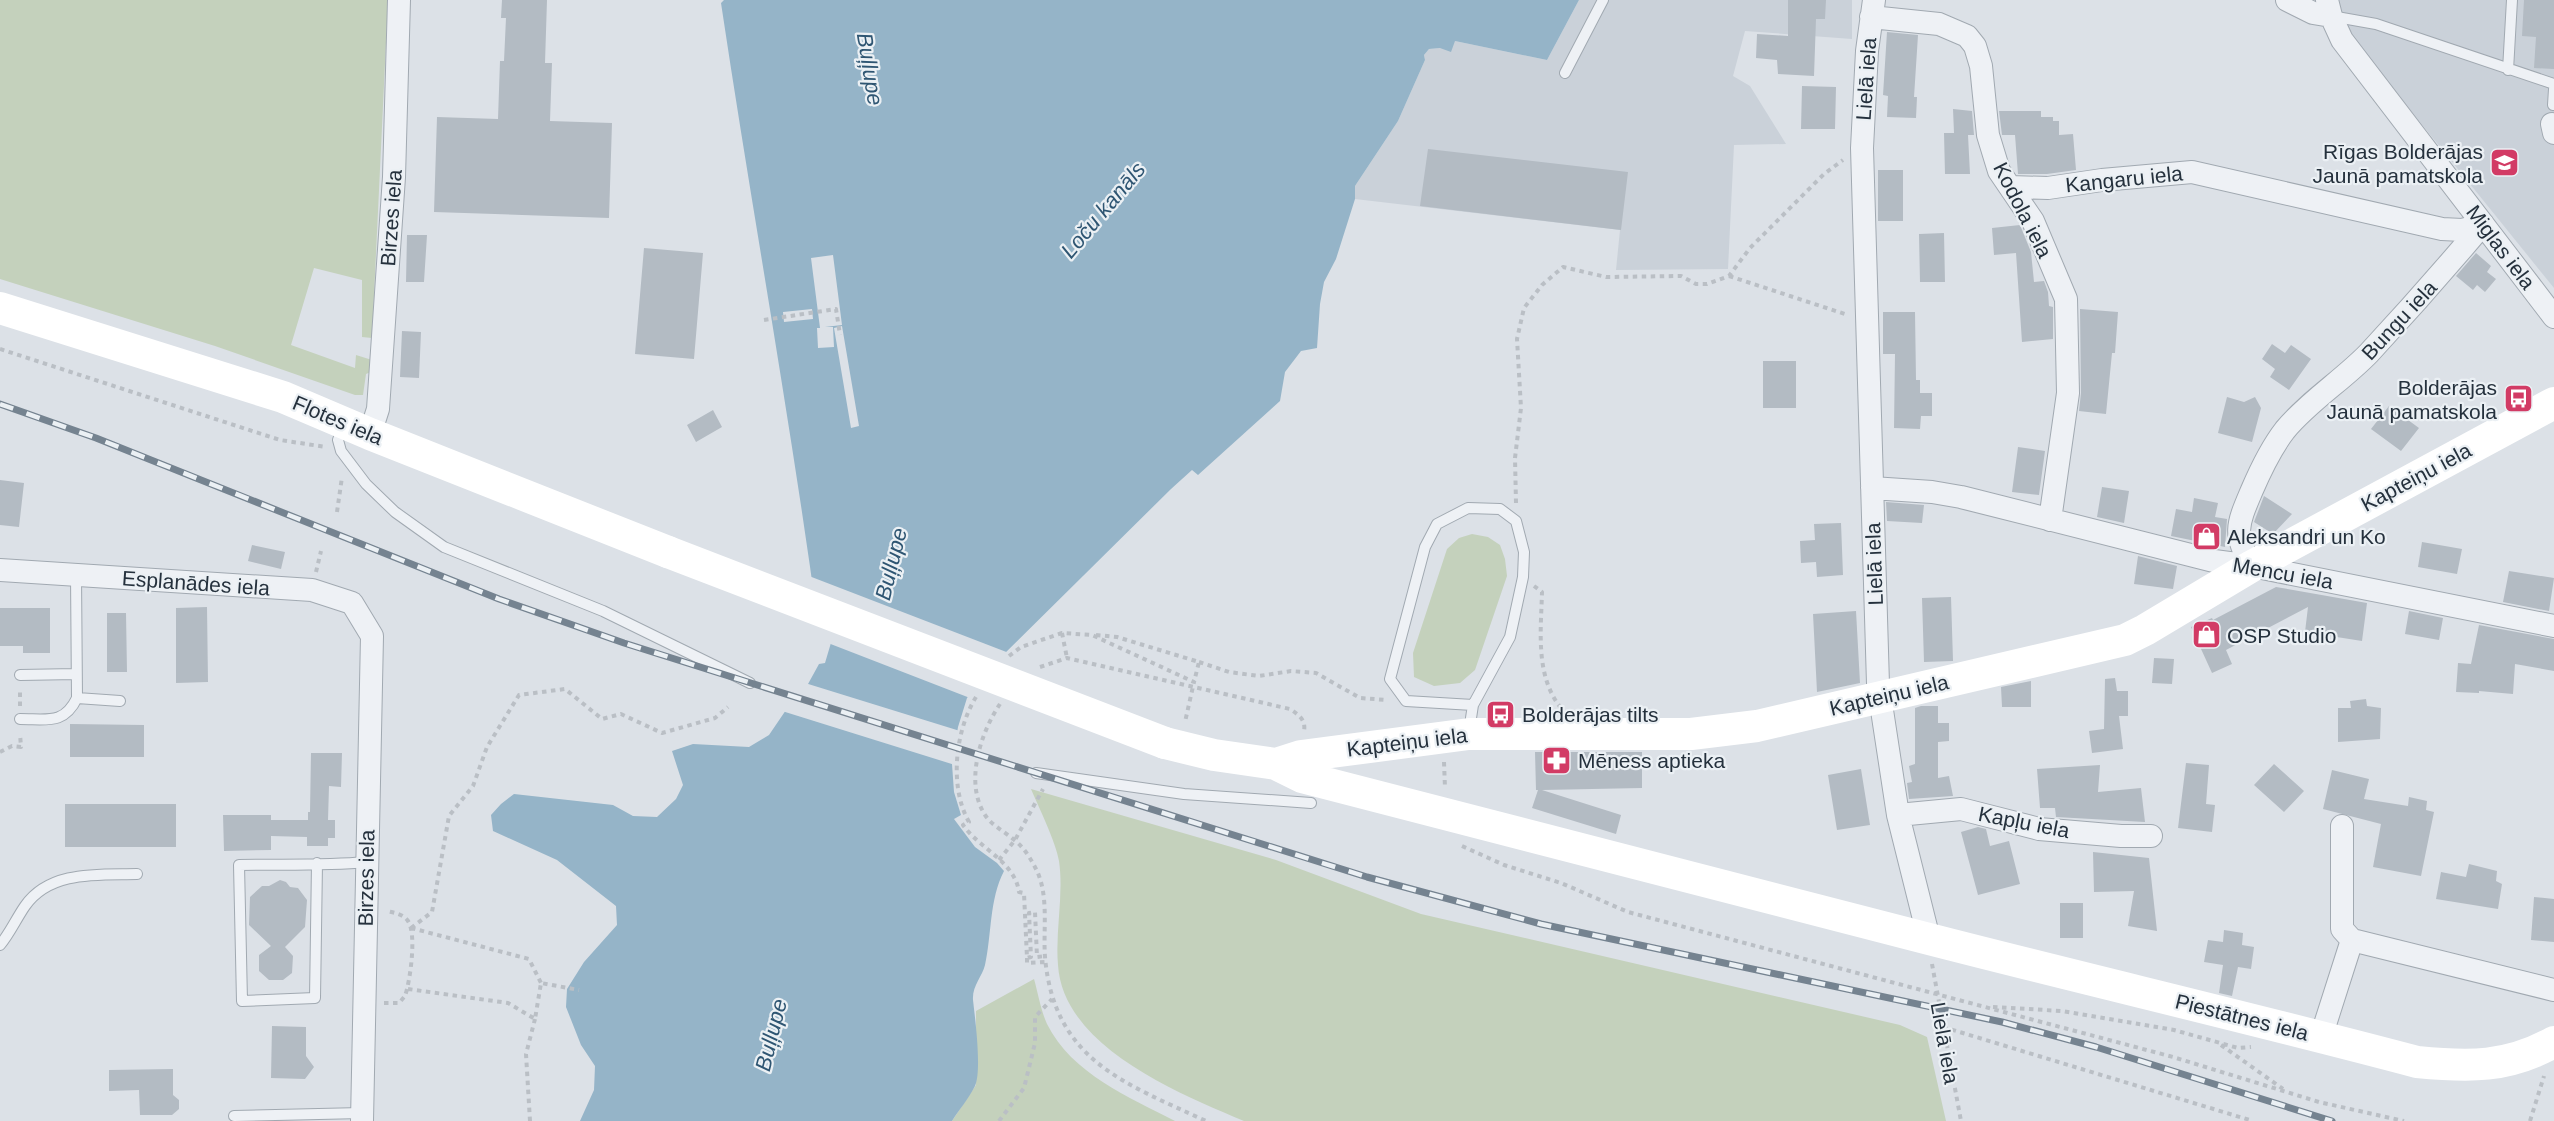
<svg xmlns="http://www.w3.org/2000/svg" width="2554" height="1121" font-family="Helvetica,sans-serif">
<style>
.built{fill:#cad1d9}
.green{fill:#c4d1bc}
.water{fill:#95b4c8}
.pier{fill:#dce1e7}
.building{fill:#b3bbc3}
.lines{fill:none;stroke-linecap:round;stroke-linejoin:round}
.lane-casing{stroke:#a1a9b1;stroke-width:12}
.street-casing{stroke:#a1a9b1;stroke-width:24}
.path{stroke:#babfc5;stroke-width:4;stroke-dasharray:4.5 4.5;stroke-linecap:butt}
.lane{stroke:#eef1f5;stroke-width:10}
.street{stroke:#eef1f5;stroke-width:22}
.secondary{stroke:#fff;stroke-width:32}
.rail-casing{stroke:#758390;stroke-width:7}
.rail{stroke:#ebf0f4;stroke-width:4.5;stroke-dasharray:14;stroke-linecap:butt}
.secondary-bridge{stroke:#fff;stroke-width:32}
.labels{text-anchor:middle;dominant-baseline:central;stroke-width:4.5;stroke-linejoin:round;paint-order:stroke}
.street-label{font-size:21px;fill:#25313d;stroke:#ebf0f4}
.poi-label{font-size:21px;fill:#25313d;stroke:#ebf0f4;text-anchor:start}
.water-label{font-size:22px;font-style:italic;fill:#2e5572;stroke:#ebf0f4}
</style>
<rect width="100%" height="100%" fill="#dce1e7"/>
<path class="built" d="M1579,0H1852V39L1745,31L1733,76L1750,86L1786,144L1734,145L1728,269L1616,270L1620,230L1355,199V186L1398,121L1425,60L1424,55L1429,49L1440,48L1455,41L1547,60Z
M2336,0H2554V288L2352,38Z"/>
<path class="green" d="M0,0H388L372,338L362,337V280L314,268L291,345L355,368L356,355L372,360L373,371L366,374L363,395H355L215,346L0,279Z
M1472,534L1488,537L1500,545L1505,559L1507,576L1475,670L1460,683L1434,686L1414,677L1413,653L1447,549L1459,538Z
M1031,789L1276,860L1421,914L1900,1025L1927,1037L1946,1121H1244C1180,1094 1063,1047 1058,965C1055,931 1064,895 1059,861C1056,842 1039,808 1031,789Z
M1034,979C1038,993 1041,1011 1047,1024C1072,1074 1129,1097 1175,1121H952L976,1085V1011Z"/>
<path class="water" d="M724,0H1579L1547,60L1455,41L1451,52L1440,48L1429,49L1424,55L1425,60L1398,121L1355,186V199L1336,259L1324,282L1320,304L1317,348L1301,351L1285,372L1280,401L1198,475L1192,470L1171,489L1000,658L967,698L958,727L952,764L954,792L961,815L954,819L975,847L997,863L1004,871C989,900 992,934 985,965C982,977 972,986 973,1000C975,1018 982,1070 975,1086C969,1098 959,1110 952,1121H580L594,1090L595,1066L581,1045L566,1007L567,989L584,962L617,925L616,906L557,860L493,831L491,815L501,804L514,794L613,805L633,816L657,817L676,799L683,785L672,751L693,744L749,747L769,735L786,710L808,684L819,664L825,663L833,636L829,629L818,624C790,417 752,210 721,3Z"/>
<path class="pier" d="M833,255L842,325L825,327H833L834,347L818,348L817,328H820L811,258Z
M812,309L813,319L784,322L783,312Z
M842,326L859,426L851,428L834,328Z
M809,576L1009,653L970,698L828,643L830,636L827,631L816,625Z
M805,683L960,731L955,765L782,711Z"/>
<path class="building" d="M502,0H547L545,63H552L550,121L612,123L609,218L434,212L437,117L498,119L500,61H504L506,18H501Z
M1788,0H1826L1825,19H1816L1814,76L1778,74L1777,60L1756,58L1757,34L1788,36Z
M2524,0H2554V69L2534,68L2536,37L2522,36Z
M1887,32L1918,35L1914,97H1917L1916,118L1887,117L1888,96L1883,95Z
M1802,86L1836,87L1835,129H1801Z
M1953,109L1972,111L1974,135H1968L1970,174H1945L1944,133H1954Z
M1999,111H2041V117H2053V121H2059V135L2073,134L2076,170L2047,174H2018L2015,135H2002Z
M1428,149L1628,172L1621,230L1420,206Z
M1878,170H1903V221H1878Z
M2020,225L2031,252L2034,282L2044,281L2048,292L2049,306L2053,307V339L2022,342L2016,253L1994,255L1992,228Z
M1944,233L1945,282H1920L1919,234Z
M407,235H427L424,282H406Z
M644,248L703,253L694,359L635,354Z
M2476,253L2491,266L2487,272L2496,279L2485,292L2477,285L2473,290L2456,276Z
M2080,309L2118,312L2115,353H2112L2106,414L2079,411L2081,393Z
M1883,312H1915L1916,380H1920V393H1932V416H1921L1920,429L1894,428L1895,354H1883Z
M402,331L421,332L419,378L400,377Z
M2272,344L2285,353L2291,345L2311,359L2289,390L2270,377L2275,369L2262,359Z
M1763,361H1796V408H1763Z
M2227,397L2244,402L2255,397L2261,408L2252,442L2218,433Z
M2389,406L2419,428L2401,451L2371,429Z
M713,410L722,427L696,442L687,425Z
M2018,447L2045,451L2039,495L2012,492Z
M0,480L24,483L19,527L0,525Z
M2102,487L2129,491L2124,523L2097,517Z
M2264,496L2292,514L2273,534L2254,522Z
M2194,498L2218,503L2215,517L2227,519L2225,547L2171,536L2176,509L2192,512Z
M1886,502L1924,505L1922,523L1887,521Z
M1841,523L1843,575L1817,577L1816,562L1801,563L1800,541L1815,540L1814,524Z
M2422,542L2462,549L2457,574L2418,567Z
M252,545L285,552L281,569L248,561Z
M2138,556L2177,566L2173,589L2134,584Z
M2509,571L2554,578L2549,611L2503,602Z
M2276,587L2367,603L2362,641L2305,632L2308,607L2226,650L2232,664L2212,673L2191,627L2212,618L2213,620Z
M1951,597L1953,661L1924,662L1922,598Z
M207,607L208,682L176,683V608Z
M0,608H50V653H23V646H0Z
M1856,611L1860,683L1817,692L1813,614Z
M2409,611L2443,618L2439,640L2405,634Z
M107,613H126L127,672H107Z
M2479,625L2554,639V671L2515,664L2513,694L2479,691V693L2456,692L2458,663L2471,664Z
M2154,658L2174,659L2172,684L2152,683Z
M2115,678L2117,691H2128V716H2119L2123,749L2092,753L2089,731L2104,729L2105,679Z
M2031,681V707H2002L2001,687Z
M2366,699L2367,706L2381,708L2380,739L2338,742V708H2351L2350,701Z
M1921,706H1938V723H1949V741L1938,742V778L1949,776L1953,796L1909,799L1907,783L1912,782L1909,766L1915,764V708Z
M70,724L144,725V757H70Z
M1535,752H1642V788L1542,790L1621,815L1616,834L1532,808L1538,790H1536Z
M311,753H342L341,787L329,786L328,820H335V838H328V846H307V837L271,836V850L224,851L223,815H271V820H308V812H310Z
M2186,763L2209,765L2206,804L2215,805L2212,832L2178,828Z
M2274,764L2304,791L2284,812L2254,785Z
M2100,765L2098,792L2141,788L2145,822L2056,817L2055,808H2040L2037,769Z
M1861,769L1870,825L1837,830L1828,775Z
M2332,770L2369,779L2364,799L2408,806L2409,797L2427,801L2426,810L2434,812L2421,876L2373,867L2381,824L2323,809Z
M65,804H176V847H65Z
M1978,827L1986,829L1990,846L2009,841L2020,884L1978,895L1961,832Z
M2093,852L2149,858L2157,931L2128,926L2134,891L2094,892Z
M2469,864L2497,871L2496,881L2502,884L2498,909L2436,899L2441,872L2466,877Z
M280,880L286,882L290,887L298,888L307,900L305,927L285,947L293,956L292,973L283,980H269L259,971V955L271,946L249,925L250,897L262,886H269Z
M2534,897L2554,899V942L2531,940Z
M2060,903H2083V938H2060Z
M2224,930L2243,933L2242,945L2254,947L2251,969L2238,967L2232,996L2219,993L2223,965L2204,962L2208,940L2223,942Z
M272,1026L306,1027V1056L314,1067L305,1079L271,1078Z
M173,1069V1095L179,1100V1109L172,1115H140L139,1090L109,1091V1070Z"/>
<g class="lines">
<defs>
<path id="lane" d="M2331,16L2376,24L2554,84
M2508,70L2512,0
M1565,73L1603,0
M2553,105L2554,89
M343,426L338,440L341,451L366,484L395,512L444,547L603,611L750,683
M76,575L77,698L120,701
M20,675L76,674
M20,719C47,719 64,725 77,698
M1469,731L1473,705L1406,701L1390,679L1425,547L1437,524L1468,508L1500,509L1516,521L1524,552L1523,577L1510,637L1473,705
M1036,773L1184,794L1311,803
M317,863L315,998L242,1001L239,865C282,864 324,866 366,862
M0,945C10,933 16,919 25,906C50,870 99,875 137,874
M234,1116L362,1113"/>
<path id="street" d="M1874,0L1867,51L1862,148L1878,684L1898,815L1929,939
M2287,0L2313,13L2331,16
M2327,0L2331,16L2342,40L2554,317
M1871,17L1939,24L1967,36L1975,46L1981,66L1988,135L1999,171L2033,221L2066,299L2068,393L2050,520
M2552,124L2554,133
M2010,187L2048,188L2102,180L2192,172L2442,229L2462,230L2483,224
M370,434L378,409L394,177L399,0
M1872,488L1932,492L1961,497L2214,561L2252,566L2554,626
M2252,566C2232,534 2238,523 2252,490C2261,469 2271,448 2285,430C2309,401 2343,380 2369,353C2408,311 2446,268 2483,224
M0,570L312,590L352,603L372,636L362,1121
M1898,815L1961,809L2039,829L2121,836H2151
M2342,826V929L2352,940L2554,990
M2321,1037L2352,940"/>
</defs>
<use href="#lane" class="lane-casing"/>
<use href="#street" class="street-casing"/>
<path class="path" d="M1729,276L1848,315
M764,320L836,309L840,335
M0,349L280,440L326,447
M1516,503L1515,458L1521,408L1517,339L1524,308L1542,285L1563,267L1606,277L1681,276L1696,284H1707L1729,276L1750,248L1824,174L1843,160
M337,512L342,477
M316,572L321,551
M1534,586L1542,592C1541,631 1535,676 1561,708
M1062,633L1067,658
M1096,635L1117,637L1199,662L1194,682
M1009,656L1021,647L1062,633L1092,635L1194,682L1185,722
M1199,662L1229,672L1259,676L1291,671L1316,673L1360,698L1387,700
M1040,667L1067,658L1290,709C1299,715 1306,720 1304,731
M976,697C955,731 949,787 969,822L963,825C980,849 1015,862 1019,892L1024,893L1027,958L1031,957L1029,913L1035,912L1037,957L1045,956
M1000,704C979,735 963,788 988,819C995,827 1005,832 1013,839C1024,847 1031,859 1037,871C1049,897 1043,930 1045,957C1054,1060 1124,1083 1206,1121
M20,706V689
M0,752L12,746L21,747L20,734
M1444,762L1445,788
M1462,846L1504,865L1561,883L1628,912L2173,1057L2319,1102L2404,1121
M999,860L1015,840L1043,789
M411,928L432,912L449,816L473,786L487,747L519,695L565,689L602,719L621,714L662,733L715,718L728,707
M411,928L529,959L541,983
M1027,958V963L1046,962
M1932,964L1961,1121
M408,989L508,1003L535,1019L541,983L579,990
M384,1003H399L405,996C410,982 417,934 408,921C403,914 395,913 387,911
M1993,1007L2062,1011L2174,1030L2238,1048L2251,1047
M1943,1027L2253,1121
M2221,1045L2283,1089
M530,1121L526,1054L535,1019
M999,1121L1024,1088L1035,1043V1017L1052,999
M2530,1121L2544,1076"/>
<use href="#lane" class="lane"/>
<use href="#street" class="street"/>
<path class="secondary" d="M0,308L283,397L370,434L668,552
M1165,743L1214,755L1276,764L1301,756L1469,734H1691L1757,726L2125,640L2145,630L2252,566L2554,403
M1276,764L1302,777C1511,831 1720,885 1929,939C2092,981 2255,1019 2417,1062C2469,1067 2507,1068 2554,1042"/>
<defs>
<path id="rail" d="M0,404L96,438L499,599L624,643L1367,877L1541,924L2002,1022L2096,1047L2332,1121"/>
</defs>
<use href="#rail" class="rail-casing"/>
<use href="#rail" class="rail"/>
<path class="secondary-bridge" d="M668,552L1165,743"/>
</g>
<defs>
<symbol id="school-square" viewBox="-11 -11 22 22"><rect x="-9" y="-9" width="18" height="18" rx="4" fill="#d23b65" stroke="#ebf0f4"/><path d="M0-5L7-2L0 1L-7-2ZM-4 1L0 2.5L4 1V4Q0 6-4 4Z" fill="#fff"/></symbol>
<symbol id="bus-square" viewBox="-11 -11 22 22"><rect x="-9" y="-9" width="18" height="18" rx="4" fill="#d23b65" stroke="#ebf0f4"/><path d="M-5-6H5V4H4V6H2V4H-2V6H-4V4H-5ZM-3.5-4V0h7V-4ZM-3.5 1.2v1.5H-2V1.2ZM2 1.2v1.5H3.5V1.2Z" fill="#fff"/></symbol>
<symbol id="shop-square" viewBox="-11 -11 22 22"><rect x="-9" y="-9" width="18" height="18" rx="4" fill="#d23b65" stroke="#ebf0f4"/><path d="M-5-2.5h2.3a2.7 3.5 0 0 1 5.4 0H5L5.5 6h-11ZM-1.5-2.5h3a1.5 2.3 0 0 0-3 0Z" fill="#fff"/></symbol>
<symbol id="pharmacy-square" viewBox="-11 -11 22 22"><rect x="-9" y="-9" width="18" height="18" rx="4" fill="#d23b65" stroke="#ebf0f4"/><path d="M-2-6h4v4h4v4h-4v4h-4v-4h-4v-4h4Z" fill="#fff"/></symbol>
</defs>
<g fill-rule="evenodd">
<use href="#school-square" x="2488" y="146" width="33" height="33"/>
<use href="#bus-square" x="2502" y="382" width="33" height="33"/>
<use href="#shop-square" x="2190" y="520" width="33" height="33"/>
<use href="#shop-square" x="2190" y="618" width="33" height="33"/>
<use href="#bus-square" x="1484" y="698" width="33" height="33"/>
<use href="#pharmacy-square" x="1540" y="744" width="33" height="33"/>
</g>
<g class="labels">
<g class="street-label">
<text transform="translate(1866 79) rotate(-86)">Lielā iela</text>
<text transform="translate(2124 179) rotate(-6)">Kangaru iela</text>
<text transform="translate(2023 210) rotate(63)">Kodola iela</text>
<text transform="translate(391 218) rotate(-86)">Birzes iela</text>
<text transform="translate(2501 247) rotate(53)">Miglas iela</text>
<text transform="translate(2399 320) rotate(-47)">Bungu iela</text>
<text transform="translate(338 420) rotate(23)">Flotes iela</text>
<text transform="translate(2416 477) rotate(-28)">Kapteiņu iela</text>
<text transform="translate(1874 564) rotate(-92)">Lielā iela</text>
<text transform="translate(2283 573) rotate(10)">Mencu iela</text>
<text transform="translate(196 583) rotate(4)">Esplanādes iela</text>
<text transform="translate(1889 695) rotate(-13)">Kapteiņu iela</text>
<text transform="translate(1407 742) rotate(-7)">Kapteiņu iela</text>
<text transform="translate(2024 822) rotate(11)">Kapļu iela</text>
<text transform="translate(366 878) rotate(-89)">Birzes iela</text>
<text transform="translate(2242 1017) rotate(14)">Piestātnes iela</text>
<text transform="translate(1945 1043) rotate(80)">Lielā iela</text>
</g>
<g class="poi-label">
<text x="2483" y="151" text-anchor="end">Rīgas Bolderājas<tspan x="2483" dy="24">Jaunā pamatskola</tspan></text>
<text x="2497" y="387" text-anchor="end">Bolderājas<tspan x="2497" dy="24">Jaunā pamatskola</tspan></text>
<text x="2227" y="536">Aleksandri un Ko</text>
<text x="2227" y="635">OSP Studio</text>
<text x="1522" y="714">Bolderājas tilts</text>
<text x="1578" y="760">Mēness aptieka</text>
</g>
<g class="water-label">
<text transform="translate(870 69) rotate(81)">Buļļupe</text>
<text transform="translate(1103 210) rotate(-50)">Loču kanāls</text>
<text transform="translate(891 564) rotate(-76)">Buļļupe</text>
<text transform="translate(771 1035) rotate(-76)">Buļļupe</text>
</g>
</g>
</svg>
